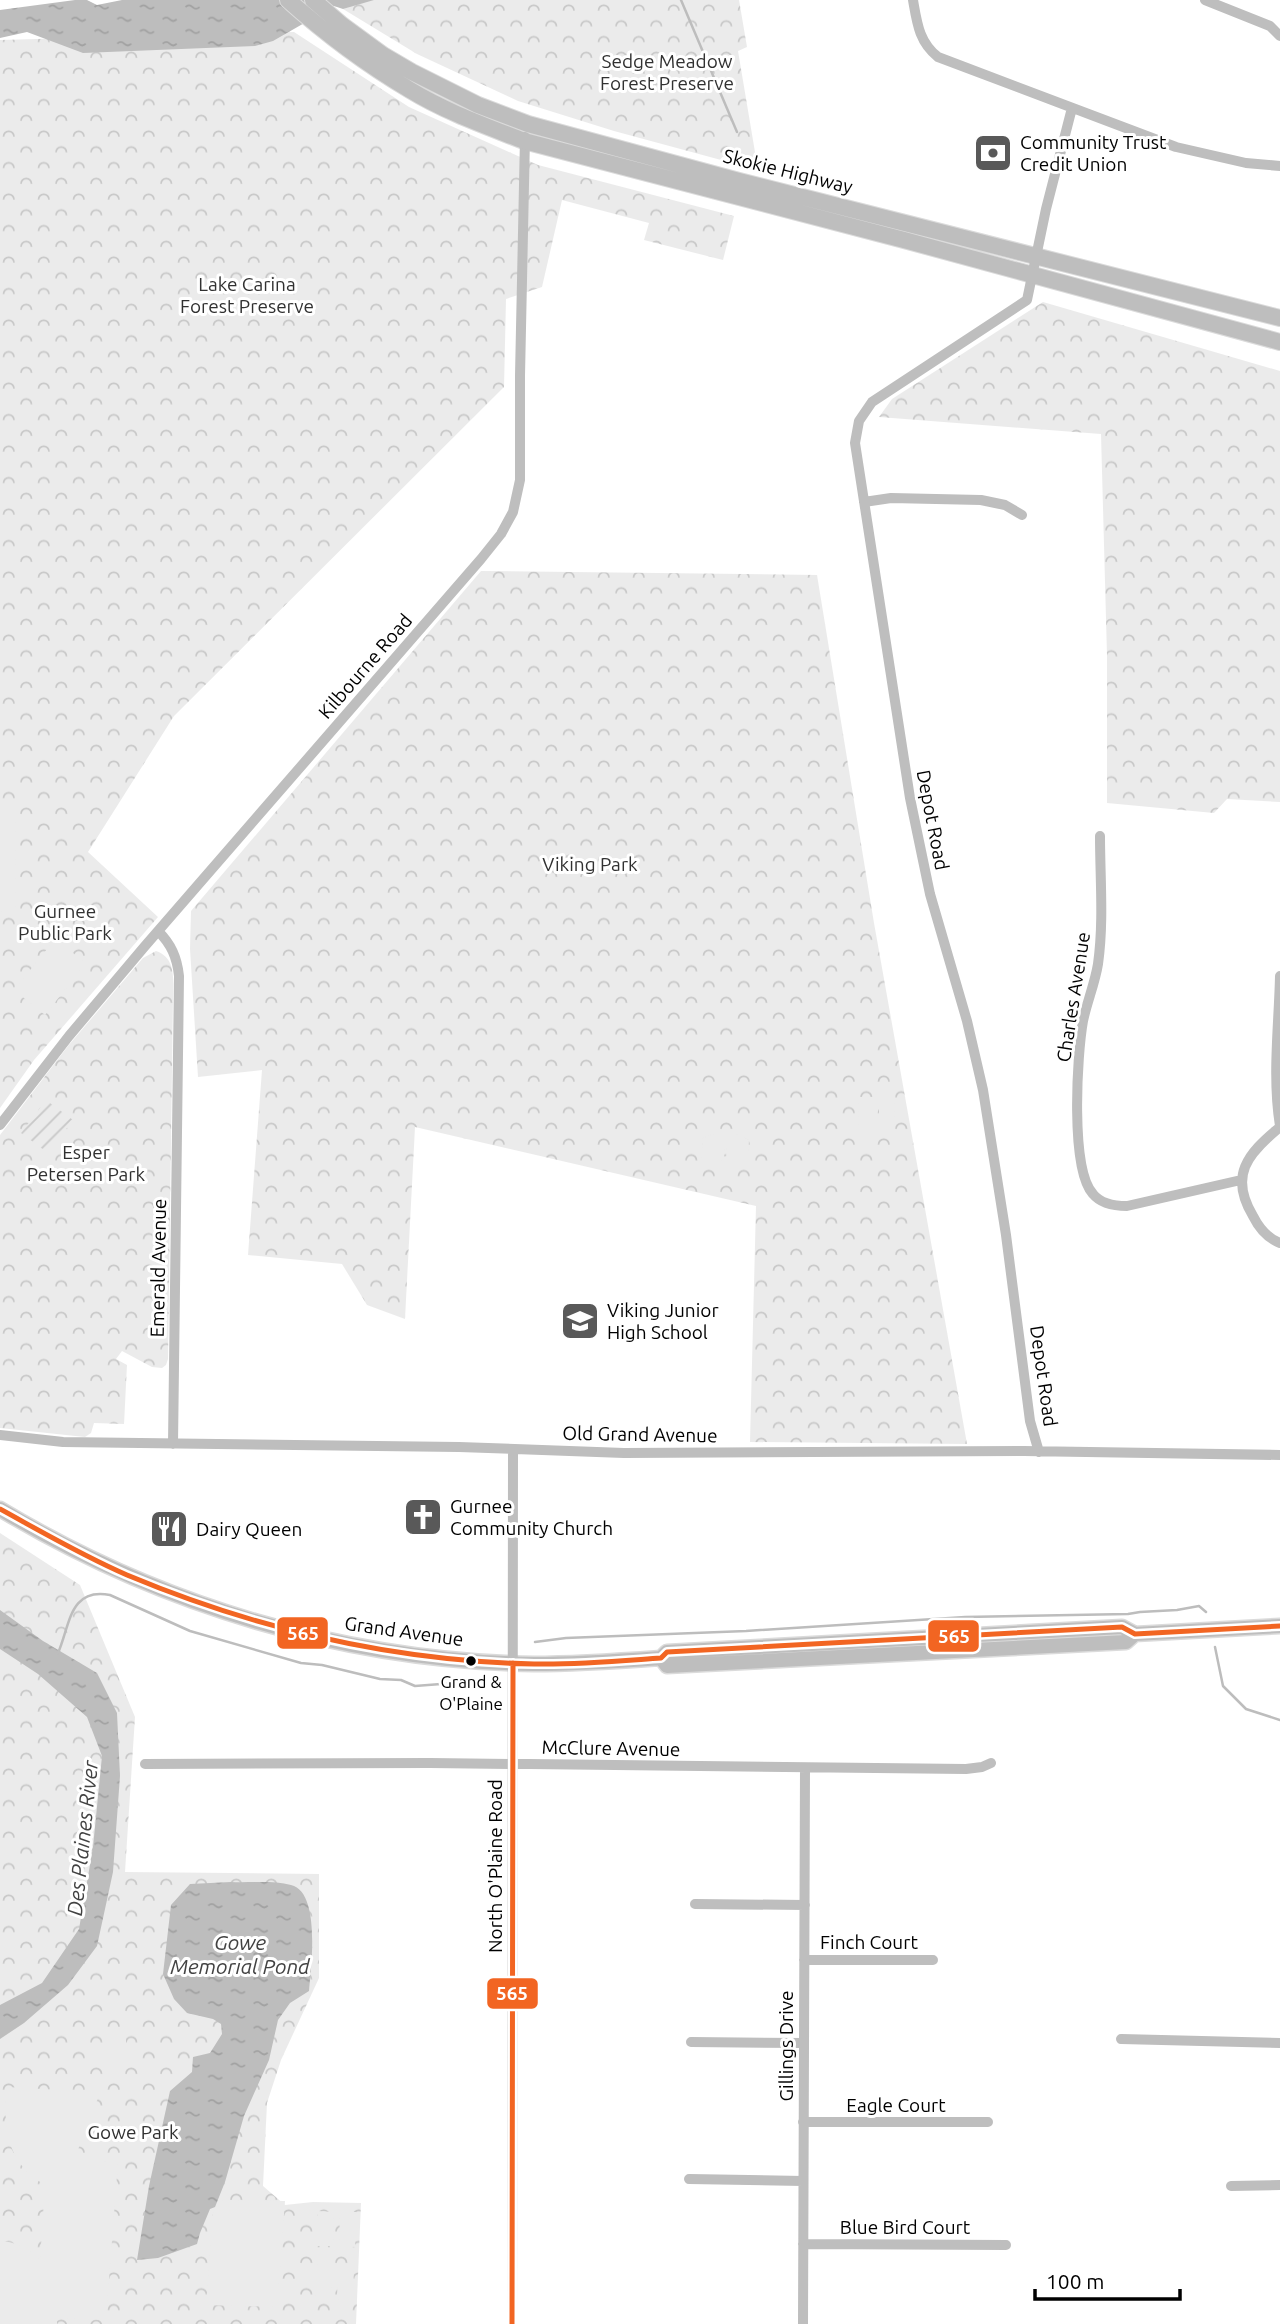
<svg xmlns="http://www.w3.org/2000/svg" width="1280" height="2324" font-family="Ubuntu,sans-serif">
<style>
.forest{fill:url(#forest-crowns)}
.garden{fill:url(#garden-furrows)}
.pitch{fill:#ebebeb}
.water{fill:url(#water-ripples)}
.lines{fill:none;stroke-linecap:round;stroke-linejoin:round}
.stream{stroke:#bdbdbd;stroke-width:2.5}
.major-casing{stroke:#dbdbdb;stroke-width:17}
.highway-casing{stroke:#dbdbdb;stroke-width:18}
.minor{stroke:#bebebe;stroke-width:10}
.major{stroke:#bebebe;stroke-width:14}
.highway{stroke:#bebebe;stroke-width:16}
.bus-1-casing{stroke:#fff;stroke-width:10}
.bus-1{stroke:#f26522;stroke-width:5}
.bus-dot{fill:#000;stroke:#fff;stroke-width:2.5}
.labels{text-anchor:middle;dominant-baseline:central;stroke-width:6;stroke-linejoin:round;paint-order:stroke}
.bus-label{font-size:17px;fill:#000;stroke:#fff}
.park-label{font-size:19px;fill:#313131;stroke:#fff}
.poi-label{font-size:19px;fill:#000;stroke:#fff;text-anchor:start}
.street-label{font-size:19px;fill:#000;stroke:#fff}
.water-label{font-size:21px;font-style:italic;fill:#424242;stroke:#fff}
.line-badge{stroke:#fff;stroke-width:2.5}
.badge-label{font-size:19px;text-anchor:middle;font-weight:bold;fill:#fff}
</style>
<defs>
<pattern id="forest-crowns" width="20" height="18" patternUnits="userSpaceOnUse" patternTransform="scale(1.75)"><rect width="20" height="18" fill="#ebebeb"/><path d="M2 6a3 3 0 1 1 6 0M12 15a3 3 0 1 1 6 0" fill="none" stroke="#c8c8c8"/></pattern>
<pattern id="garden-furrows" width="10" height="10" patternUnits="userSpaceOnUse" patternTransform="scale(1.75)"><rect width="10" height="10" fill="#ebebeb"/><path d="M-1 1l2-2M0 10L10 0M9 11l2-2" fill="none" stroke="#c8c8c8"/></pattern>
<pattern id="water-ripples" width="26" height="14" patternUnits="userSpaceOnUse" patternTransform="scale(1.75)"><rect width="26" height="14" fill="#bdbdbd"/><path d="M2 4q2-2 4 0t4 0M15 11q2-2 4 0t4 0" fill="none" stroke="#a1a1a1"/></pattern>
</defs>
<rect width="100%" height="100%" fill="#fff"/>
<path class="forest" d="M342,0H739L747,47L738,51L758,170L614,131L518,101L417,54L343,9L349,7Z
M294,32L409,107L538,165L734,216L723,260L644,240L649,223L562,200L542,287L506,299L504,387L174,716L88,852L158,917L34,1060L0,1108V40Z
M1043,302L1280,371V802L1227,799L1214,813L1107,803V655L1101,434L879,417L892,399Z
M481,571L817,575L874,923L967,1444L750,1442L756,1206L415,1127L405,1319L367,1305L342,1264L248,1255L262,1070L198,1077L190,949L191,911Z
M156,951C177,958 173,981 173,999L168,1359L166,1365L162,1368L152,1367L122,1351L116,1359L127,1365L124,1424L94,1423L91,1433L85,1437L0,1428V1135L68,1046L143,958Z
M0,1533L80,1585L135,1717L125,1872L319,1874V1978L281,2060L267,2103L263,2186L285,2205L313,2202L361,2203L356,2324H0Z"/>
<path class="garden" d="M46,1100L73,1120L48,1153L21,1133Z"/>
<path class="pitch" d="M0,813H15L16,911L0,912Z
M55,939L86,963L45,1015L14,990Z
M859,1097H874V1131H858Z
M879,1097H895L894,1131H879Z
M713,1134L725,1140L724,1160L712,1165L701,1158L703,1138Z
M737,1134L749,1140L748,1160L736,1165L726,1159L727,1139Z
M104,2038H126V2069L104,2070Z
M7,2087L93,2092L98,2098L74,2160L118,2162L106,2320L57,2318V2324H0V2241C14,2241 32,2250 40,2260L45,2185C6,2162 3,2128 7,2087Z
M214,2200L285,2201L277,2307L206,2305Z
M318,2211L334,2212L333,2246H317Z
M340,2212H356L355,2247L339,2246Z
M316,2264L332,2265L331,2299H315Z
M338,2265H354L353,2300L337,2299Z"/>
<path class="water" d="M75,0H87L97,5L122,0H374L343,9L334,6L273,41L255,46L83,53L27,32L0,38V10Z
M0,1610L43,1641L97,1673L117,1713L120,1776L113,1872L97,1946L68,1985L24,2023L0,2039V2005L42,1983L79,1929L93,1847L102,1756L87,1717L38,1674L0,1649Z
M231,1882C250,1883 273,1880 291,1885C321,1892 311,1968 309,1991L290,2003L278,2020L269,2060L244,2116L225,2182L215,2207L210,2209L200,2233L197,2244L158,2258L137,2260L149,2186L170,2091L192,2072L193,2057L210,2053L222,2034L221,2024L213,2019L187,2013L174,1999L163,1974L171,1905L190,1884Z"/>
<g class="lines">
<path class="stream" d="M681,0L737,132
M535,1642L566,1638L746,1631L965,1617L1128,1614L1140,1612L1177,1610L1199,1606L1206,1612
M1215,1647L1223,1686L1246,1709L1280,1720
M58,1653C70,1626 69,1587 110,1595L190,1631L301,1663L322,1665L380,1679L401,1680L415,1686L454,1683"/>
<defs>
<path id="major" d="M0,1509C161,1606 346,1661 534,1664C576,1664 619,1661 661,1658L667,1652L1122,1627L1135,1634L1280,1626
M661,1658L667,1666L1126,1642L1135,1634"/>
<path id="highway" d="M288,0C326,34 366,64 410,90C446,112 486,126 524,141L904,240L1280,342
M313,0L342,25L383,55L412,72L478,105L528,124L739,181L1280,318"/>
</defs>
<use href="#major" class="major-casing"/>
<use href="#highway" class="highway-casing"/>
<path class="minor" d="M913,0C917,23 919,42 938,57L1176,147L1246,163L1280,166
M1205,0L1270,26L1280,36
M864,502L891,498L981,500L1005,505L1022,515
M1100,836C1100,878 1104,921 1098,964C1095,983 1087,1002 1083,1021C1077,1055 1070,1169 1093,1194C1101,1204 1115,1206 1127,1206L1241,1180
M158,931C171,944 177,957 179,976L173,1444
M1280,976C1279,1025 1272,1076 1280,1126
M0,1125L69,1036L145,946L481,559L501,534L513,512L520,480V376L525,137
M1280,1127C1247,1154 1229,1176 1253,1216C1259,1228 1267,1238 1280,1243
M0,1435L63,1442L459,1447L624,1453L1024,1451L1280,1455
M1039,1452L1030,1421L1006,1235L983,1090L967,1021L930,894L910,798L855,443L859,421L872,402L1027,300L1046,209L1072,108
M145,1764L430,1763L966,1769L982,1767L991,1763
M695,1904L805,1905
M804,1960H933
M1121,2039L1280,2043
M691,2042L804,2043
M803,2122H988
M689,2179L803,2181
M1231,2186L1280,2185
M803,2244L1006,2245
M512,2324L513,1450
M803,2324L805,1768"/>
<use href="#major" class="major"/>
<use href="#highway" class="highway"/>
<defs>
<path id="bus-1" d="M0,1509C42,1532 83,1556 127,1575C256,1629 393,1661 534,1664C576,1665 619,1661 661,1658L667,1652L1122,1627L1135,1634L1280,1626
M512,2324L513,1663"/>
</defs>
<use href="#bus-1" class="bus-1-casing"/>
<use href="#bus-1" class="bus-1"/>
</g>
<defs>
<symbol id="bank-square" viewBox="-11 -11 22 22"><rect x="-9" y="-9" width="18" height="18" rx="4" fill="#595959" stroke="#fff"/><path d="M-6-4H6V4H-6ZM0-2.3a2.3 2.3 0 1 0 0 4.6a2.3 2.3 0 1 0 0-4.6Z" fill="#fff"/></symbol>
<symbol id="school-square" viewBox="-11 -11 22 22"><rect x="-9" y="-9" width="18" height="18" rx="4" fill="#595959" stroke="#fff"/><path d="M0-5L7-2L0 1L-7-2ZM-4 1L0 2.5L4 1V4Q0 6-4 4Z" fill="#fff"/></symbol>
<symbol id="church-square" viewBox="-11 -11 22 22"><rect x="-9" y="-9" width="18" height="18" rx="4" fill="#595959" stroke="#fff"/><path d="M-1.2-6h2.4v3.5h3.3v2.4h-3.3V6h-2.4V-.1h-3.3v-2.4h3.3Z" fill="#fff"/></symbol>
<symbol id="restaurant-square" viewBox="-11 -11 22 22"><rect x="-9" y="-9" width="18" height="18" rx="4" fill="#595959" stroke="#fff"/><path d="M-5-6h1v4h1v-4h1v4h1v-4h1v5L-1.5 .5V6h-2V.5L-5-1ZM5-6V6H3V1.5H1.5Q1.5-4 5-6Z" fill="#fff"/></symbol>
</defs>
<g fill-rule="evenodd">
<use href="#bank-square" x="971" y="131" width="44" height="44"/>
<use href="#school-square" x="558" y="1299" width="44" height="44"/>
<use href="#church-square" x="401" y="1495" width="44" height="44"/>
<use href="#restaurant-square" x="147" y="1507" width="44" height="44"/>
</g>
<circle class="bus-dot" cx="471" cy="1661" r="6"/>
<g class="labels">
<g class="bus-label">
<text x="471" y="1681">Grand &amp;<tspan x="471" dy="22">O'Plaine</tspan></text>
</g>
<g class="park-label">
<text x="667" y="61">Sedge Meadow<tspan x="667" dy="22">Forest Preserve</tspan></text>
<text x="247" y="284">Lake Carina<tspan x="247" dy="22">Forest Preserve</tspan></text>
<text x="590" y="864">Viking Park</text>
<text x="65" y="911">Gurnee<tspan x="65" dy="22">Public Park</tspan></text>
<text x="86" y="1152">Esper<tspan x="86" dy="22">Petersen Park</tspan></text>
<text x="133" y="2132">Gowe Park</text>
</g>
<g class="poi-label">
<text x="1020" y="142">Community Trust<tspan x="1020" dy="22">Credit Union</tspan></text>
<text x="607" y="1310">Viking Junior<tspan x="607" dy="22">High School</tspan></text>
<text x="450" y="1506">Gurnee<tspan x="450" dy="22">Community Church</tspan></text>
<text x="196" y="1529">Dairy Queen</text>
</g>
<g class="street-label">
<text transform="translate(788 171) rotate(14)">Skokie Highway</text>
<text transform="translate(365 666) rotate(-49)">Kilbourne Road</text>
<text transform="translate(933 820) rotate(79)">Depot Road</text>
<text transform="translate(1073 997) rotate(-81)">Charles Avenue</text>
<text transform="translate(158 1268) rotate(-89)">Emerald Avenue</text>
<text transform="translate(1044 1376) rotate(82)">Depot Road</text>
<text transform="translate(640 1434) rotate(1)">Old Grand Avenue</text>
<text transform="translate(404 1631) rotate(8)">Grand Avenue</text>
<text transform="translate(611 1748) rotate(1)">McClure Avenue</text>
<text transform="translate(495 1866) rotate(-90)">North O'Plaine Road</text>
<text x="869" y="1942">Finch Court</text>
<text transform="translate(786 2046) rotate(-90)">Gillings Drive</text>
<text x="896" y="2105">Eagle Court</text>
<text x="905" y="2227">Blue Bird Court</text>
</g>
<g class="water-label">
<text transform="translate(82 1838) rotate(-84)">Des Plaines River</text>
<text x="240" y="1942">Gowe<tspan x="240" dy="24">Memorial Pond</tspan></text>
</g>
</g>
<g class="line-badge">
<rect x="276" y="1616" width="53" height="34" rx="7" fill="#f26522"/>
<rect x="927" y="1619" width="53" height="34" rx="7" fill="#f26522"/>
<rect x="486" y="1977" width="53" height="33" rx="7" fill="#f26522"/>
</g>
<g class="badge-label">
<text x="303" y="1640">565</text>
<text x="954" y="1643">565</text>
<text x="512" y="2000">565</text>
</g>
<path d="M1035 2289v10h145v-10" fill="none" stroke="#000000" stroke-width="3.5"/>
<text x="1046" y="2289" font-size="21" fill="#000000" stroke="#ffffff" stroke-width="5" paint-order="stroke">100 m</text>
</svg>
